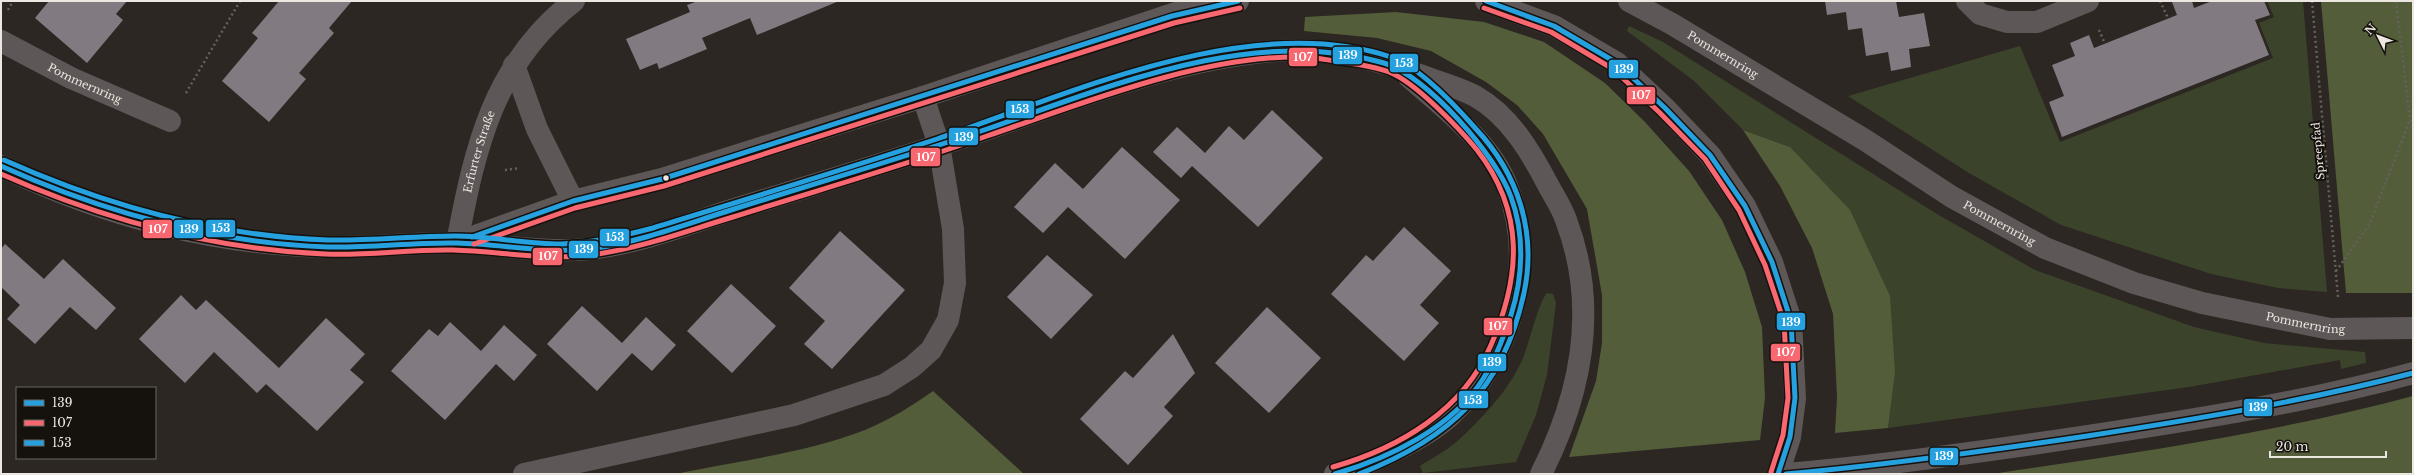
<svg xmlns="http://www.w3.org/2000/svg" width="2414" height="475" font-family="'Libre Baskerville',serif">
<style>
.green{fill:#3c432b}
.forest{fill:#545d3a}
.building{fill:#817b81}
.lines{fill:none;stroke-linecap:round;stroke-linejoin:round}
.path{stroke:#65605e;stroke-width:2.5;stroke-dasharray:2 3;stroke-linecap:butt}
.minor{stroke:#5e5757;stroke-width:22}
.bus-1-casing{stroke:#15110d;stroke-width:8}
.bus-2-casing{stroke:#15110d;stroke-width:8}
.bus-3-casing{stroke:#15110d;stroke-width:8}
.bus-1{stroke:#26a1e0;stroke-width:5}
.bus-2{stroke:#f96771;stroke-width:5}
.bus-3{stroke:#26a1e0;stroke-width:5}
.bus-dot{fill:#ece7e0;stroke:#15110d;stroke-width:1.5}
.labels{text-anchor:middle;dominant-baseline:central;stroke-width:4;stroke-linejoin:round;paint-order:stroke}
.street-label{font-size:11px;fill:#ece7e0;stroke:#15110d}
.line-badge{stroke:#15110d;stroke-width:1.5}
.badge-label{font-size:11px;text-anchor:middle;font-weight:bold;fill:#fff}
</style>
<rect width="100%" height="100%" fill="#2c2722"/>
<path class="green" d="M2267,1H2303L2327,292L2278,288L2211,274L2061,225L1969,173L1848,96L2020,46L2060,142L2273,58L2259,23L2274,17Z
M1629,26L1663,42L1937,214L2035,270L2194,327L2264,343L2365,352L2366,363L2341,369L2340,360L2189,387L1888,428L1895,373L1790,147L1743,130L1693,80L1627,31Z
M1547,293L1553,294L1556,303L1547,375L1536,415L1516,462L1423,473L1420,466C1434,457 1451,448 1463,436C1485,415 1511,387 1523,358C1529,344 1539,301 1547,293Z"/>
<path class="forest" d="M2321,1H2413V293H2346Z
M1396,12L1484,22L1544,42L1605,83L1645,122L1689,171L1722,220L1745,272L1762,327L1765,398L1760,440L1569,457L1596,381L1602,343V295L1587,209L1543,134L1517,105L1486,82L1431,51L1377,38L1304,31L1305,17Z
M1743,130L1790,147L1850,210L1890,296L1895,373L1888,428L1835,433L1837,397L1833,314L1812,248L1780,186Z
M933,391L1024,474H675C738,461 805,453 865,430C889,420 912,406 933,391Z
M2413,396V474H1992C2134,453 2275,433 2413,396Z"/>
<path class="building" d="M49,1H127L116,14L123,20L87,63L35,18Z
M279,1H352L329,28L334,33L299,73L306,79L269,122L222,81L258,38L252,33Z
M698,1H839L757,35L750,18L702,38L707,49L659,69L657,63L640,70L626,39L690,12L687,5Z
M1825,1H1896L1899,17L1924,13L1930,46L1909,49L1911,67L1891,71L1888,52L1866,56L1862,28L1848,30L1846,12L1827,15Z
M2174,1H2192L2194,8L2212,1H2264L2270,15L2255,20L2269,55L2062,137L2049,102L2064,96L2052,65L2075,56L2070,43L2089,35L2094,48L2177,15L2172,2Z
M1272,110L1323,158L1258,227L1192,166L1181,178L1153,152L1177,127L1205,153L1229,126L1244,140Z
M1122,147L1180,200L1125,259L1068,207L1043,233L1014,207L1055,163L1083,189Z
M1404,227L1451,271L1420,305L1439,323L1404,361L1331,294L1366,255L1373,261Z
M840,231L905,290L832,369L804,344L825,321L789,288Z
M5,244L44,279L63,259L116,308L96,330L70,307L35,344L7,319L20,305L1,287V249Z
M1047,255L1093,295L1051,339L1007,297Z
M731,284L776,326L732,373L687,331Z
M181,295L196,310L206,300L279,368L326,318L365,354L350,370L364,382L317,431L266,384L257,393L214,352L185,383L139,339Z
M582,306L622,343L646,317L676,345L652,371L632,353L597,391L547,344Z
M1267,307L1321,358L1269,413L1215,363Z
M450,322L481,351L504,325L537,355L514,381L496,364L445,420L391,371L429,329L438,336Z
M1173,334L1195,373L1164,407L1173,416L1128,465L1080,419L1125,371L1133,378Z"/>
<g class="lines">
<path class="path" d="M2160,1L2168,18
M2312,1L2338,297
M2396,1L2410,120L2413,127
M8,10L13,1
M2099,30L2105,44
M186,93L240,1
M505,170L520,168
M2336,271L2369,225L2410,120"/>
<g class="minor">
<path d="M1486,1L1554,26L1617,63L1665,108L1710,155L1745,206L1772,262L1791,321L1795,398L1790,437L1778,474"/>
<path id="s1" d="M1629,1L1672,24L1865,140L1952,197L2045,248L2134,283L2202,303L2330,329L2413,328"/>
<path d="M1967,1L1980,14L2007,22H2037L2088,1"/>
<path d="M1199,10L1238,1"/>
<path id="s2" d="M1,41L71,78L170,121"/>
<path d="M514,65L537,129L573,201"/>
<path d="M1,166C103,216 216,245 330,247C372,248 415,242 457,243C496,244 535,252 574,250C625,248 677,228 725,212C806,187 887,163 967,136C1067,102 1190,52 1296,50C1339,50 1381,61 1420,75C1438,82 1458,87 1475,96C1509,115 1531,152 1548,185C1554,196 1562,208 1566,220C1599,307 1582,393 1541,474"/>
<path d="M464,240L573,201L662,179L754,150L923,97L1212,1"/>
<path id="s3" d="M457,243C475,148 493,64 574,1"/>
<path d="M524,474L794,415L884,385L912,367L931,350L948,320L955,283L953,229L939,145L923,97"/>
<path d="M1335,474C1368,466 1427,438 1452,414C1512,356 1537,264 1507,186C1491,143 1443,107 1409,77"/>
<path d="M1786,474C1891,465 1995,450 2100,434C2205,418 2310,401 2413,373"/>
</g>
<defs>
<path id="bus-1" d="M1486,1L1554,26L1617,63L1665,108L1710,155L1745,206L1772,262L1791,321L1795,398L1790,437L1778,474
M1,166C105,213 213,243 328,247C371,248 414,242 457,243C504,244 550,255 596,248C643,241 686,224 731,210C816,183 903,158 987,129C1108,87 1255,24 1384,63C1427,76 1496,155 1511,197C1525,235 1523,277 1511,315C1504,336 1495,360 1483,379C1452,428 1389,458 1335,474
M472,237L573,201L662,179L1172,16L1238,1
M1786,474C1887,465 1987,451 2087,436C2197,419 2306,401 2413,373"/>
<path id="bus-2" d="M1484,8L1551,32L1613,69L1660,113L1705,159L1739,210L1765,265L1784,322L1788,398L1783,435L1771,472
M1,174C104,220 211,249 325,254C367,256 410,249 453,250C499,251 544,261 590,255C640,249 686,231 733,217C818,190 903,166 987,136C1081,104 1202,55 1302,57C1315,57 1328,60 1341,62C1357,64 1374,66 1389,72C1415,82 1459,128 1477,150C1525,212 1521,276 1491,345C1463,411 1399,448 1333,467
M474,244L575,208L664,186L1174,23L1240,8"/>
<path id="bus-3" d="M4,160C107,206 215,236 328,240C370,241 413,236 455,236C490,236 525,244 561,244C592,243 623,236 653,228C747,199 843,170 937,139C1070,94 1250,10 1391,57C1420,67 1455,105 1476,129C1518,174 1537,232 1524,293C1503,391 1449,439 1359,474"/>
</defs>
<use href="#bus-1" class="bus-1-casing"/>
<use href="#bus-2" class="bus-2-casing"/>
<use href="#bus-3" class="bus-3-casing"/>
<use href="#bus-1" class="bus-1"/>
<use href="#bus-2" class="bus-2"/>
<use href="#bus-3" class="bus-3"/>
</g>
<circle class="bus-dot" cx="666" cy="178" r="3.5"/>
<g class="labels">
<g class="street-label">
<text stroke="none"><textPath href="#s1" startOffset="108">Pommernring</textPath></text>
<text stroke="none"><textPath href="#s2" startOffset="94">Pommernring</textPath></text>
<text transform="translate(2318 151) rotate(-95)">Spreepfad</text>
<text stroke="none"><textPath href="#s3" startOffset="94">Erfurter Straße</textPath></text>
<text stroke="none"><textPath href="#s1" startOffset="432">Pommernring</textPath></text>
<text stroke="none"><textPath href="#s1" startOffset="756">Pommernring</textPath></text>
</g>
</g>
<g class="line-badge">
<rect x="1332" y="46" width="31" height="19" rx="4" fill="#26a1e0"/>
<rect x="1288" y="47" width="30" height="20" rx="4" fill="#f96771"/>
<rect x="1389" y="53" width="30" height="20" rx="4" fill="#26a1e0"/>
<rect x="1608" y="59" width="31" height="20" rx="4" fill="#26a1e0"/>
<rect x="1626" y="86" width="30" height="19" rx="4" fill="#f96771"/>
<rect x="1005" y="100" width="30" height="19" rx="4" fill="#26a1e0"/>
<rect x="948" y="127" width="31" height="19" rx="4" fill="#26a1e0"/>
<rect x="910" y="147" width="31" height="20" rx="4" fill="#f96771"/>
<rect x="205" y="219" width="31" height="19" rx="4" fill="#26a1e0"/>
<rect x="142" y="219" width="31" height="20" rx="4" fill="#f96771"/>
<rect x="173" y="219" width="31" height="20" rx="4" fill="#26a1e0"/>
<rect x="599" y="228" width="31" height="19" rx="4" fill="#26a1e0"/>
<rect x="568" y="240" width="31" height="19" rx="4" fill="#26a1e0"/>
<rect x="532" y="247" width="31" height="19" rx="4" fill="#f96771"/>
<rect x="1776" y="312" width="30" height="19" rx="4" fill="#26a1e0"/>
<rect x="1483" y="317" width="30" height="19" rx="4" fill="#f96771"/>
<rect x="1770" y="343" width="31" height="19" rx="4" fill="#f96771"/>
<rect x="1477" y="353" width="30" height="19" rx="4" fill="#26a1e0"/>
<rect x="1458" y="390" width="31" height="19" rx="4" fill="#26a1e0"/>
<rect x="2243" y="398" width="30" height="19" rx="4" fill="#26a1e0"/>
<rect x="1929" y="447" width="30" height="19" rx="4" fill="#26a1e0"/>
</g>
<g class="badge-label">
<text x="1348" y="59">139</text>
<text x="1303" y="61">107</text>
<text x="1404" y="67">153</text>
<text x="1624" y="73">139</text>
<text x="1641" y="99">107</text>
<text x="1020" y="113">153</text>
<text x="964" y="141">139</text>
<text x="926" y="161">107</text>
<text x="221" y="232">153</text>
<text x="158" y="233">107</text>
<text x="189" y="233">139</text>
<text x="615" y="241">153</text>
<text x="584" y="253">139</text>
<text x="548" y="260">107</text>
<text x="1791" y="326">139</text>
<text x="1498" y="330">107</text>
<text x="1786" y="356">107</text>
<text x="1492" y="366">139</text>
<text x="1473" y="404">153</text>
<text x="2258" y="411">139</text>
<text x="1944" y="460">139</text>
</g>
<rect width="2414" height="475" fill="none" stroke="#ece7e0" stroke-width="4"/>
<rect x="16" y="387" width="140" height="72" fill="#15110d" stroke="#6b6761"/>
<rect x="24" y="400" width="20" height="6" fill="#26a1e0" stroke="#6b6761"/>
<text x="52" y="407" font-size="12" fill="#ece7e0">139</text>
<rect x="24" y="420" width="20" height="6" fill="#f96771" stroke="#6b6761"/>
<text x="52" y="427" font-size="12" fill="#ece7e0">107</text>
<rect x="24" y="440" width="20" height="6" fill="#26a1e0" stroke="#6b6761"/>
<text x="52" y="447" font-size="12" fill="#ece7e0">153</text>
<g transform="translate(2378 36) rotate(312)" stroke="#15110d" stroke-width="3" paint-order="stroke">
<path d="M0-3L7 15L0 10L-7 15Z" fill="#ece7e0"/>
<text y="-6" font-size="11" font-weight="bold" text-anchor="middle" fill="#ece7e0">N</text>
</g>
<path d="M2270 451v6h116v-6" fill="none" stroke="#ece7e0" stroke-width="2"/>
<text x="2276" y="451" font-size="12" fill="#ece7e0" stroke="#15110d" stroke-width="3" paint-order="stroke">20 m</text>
</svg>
